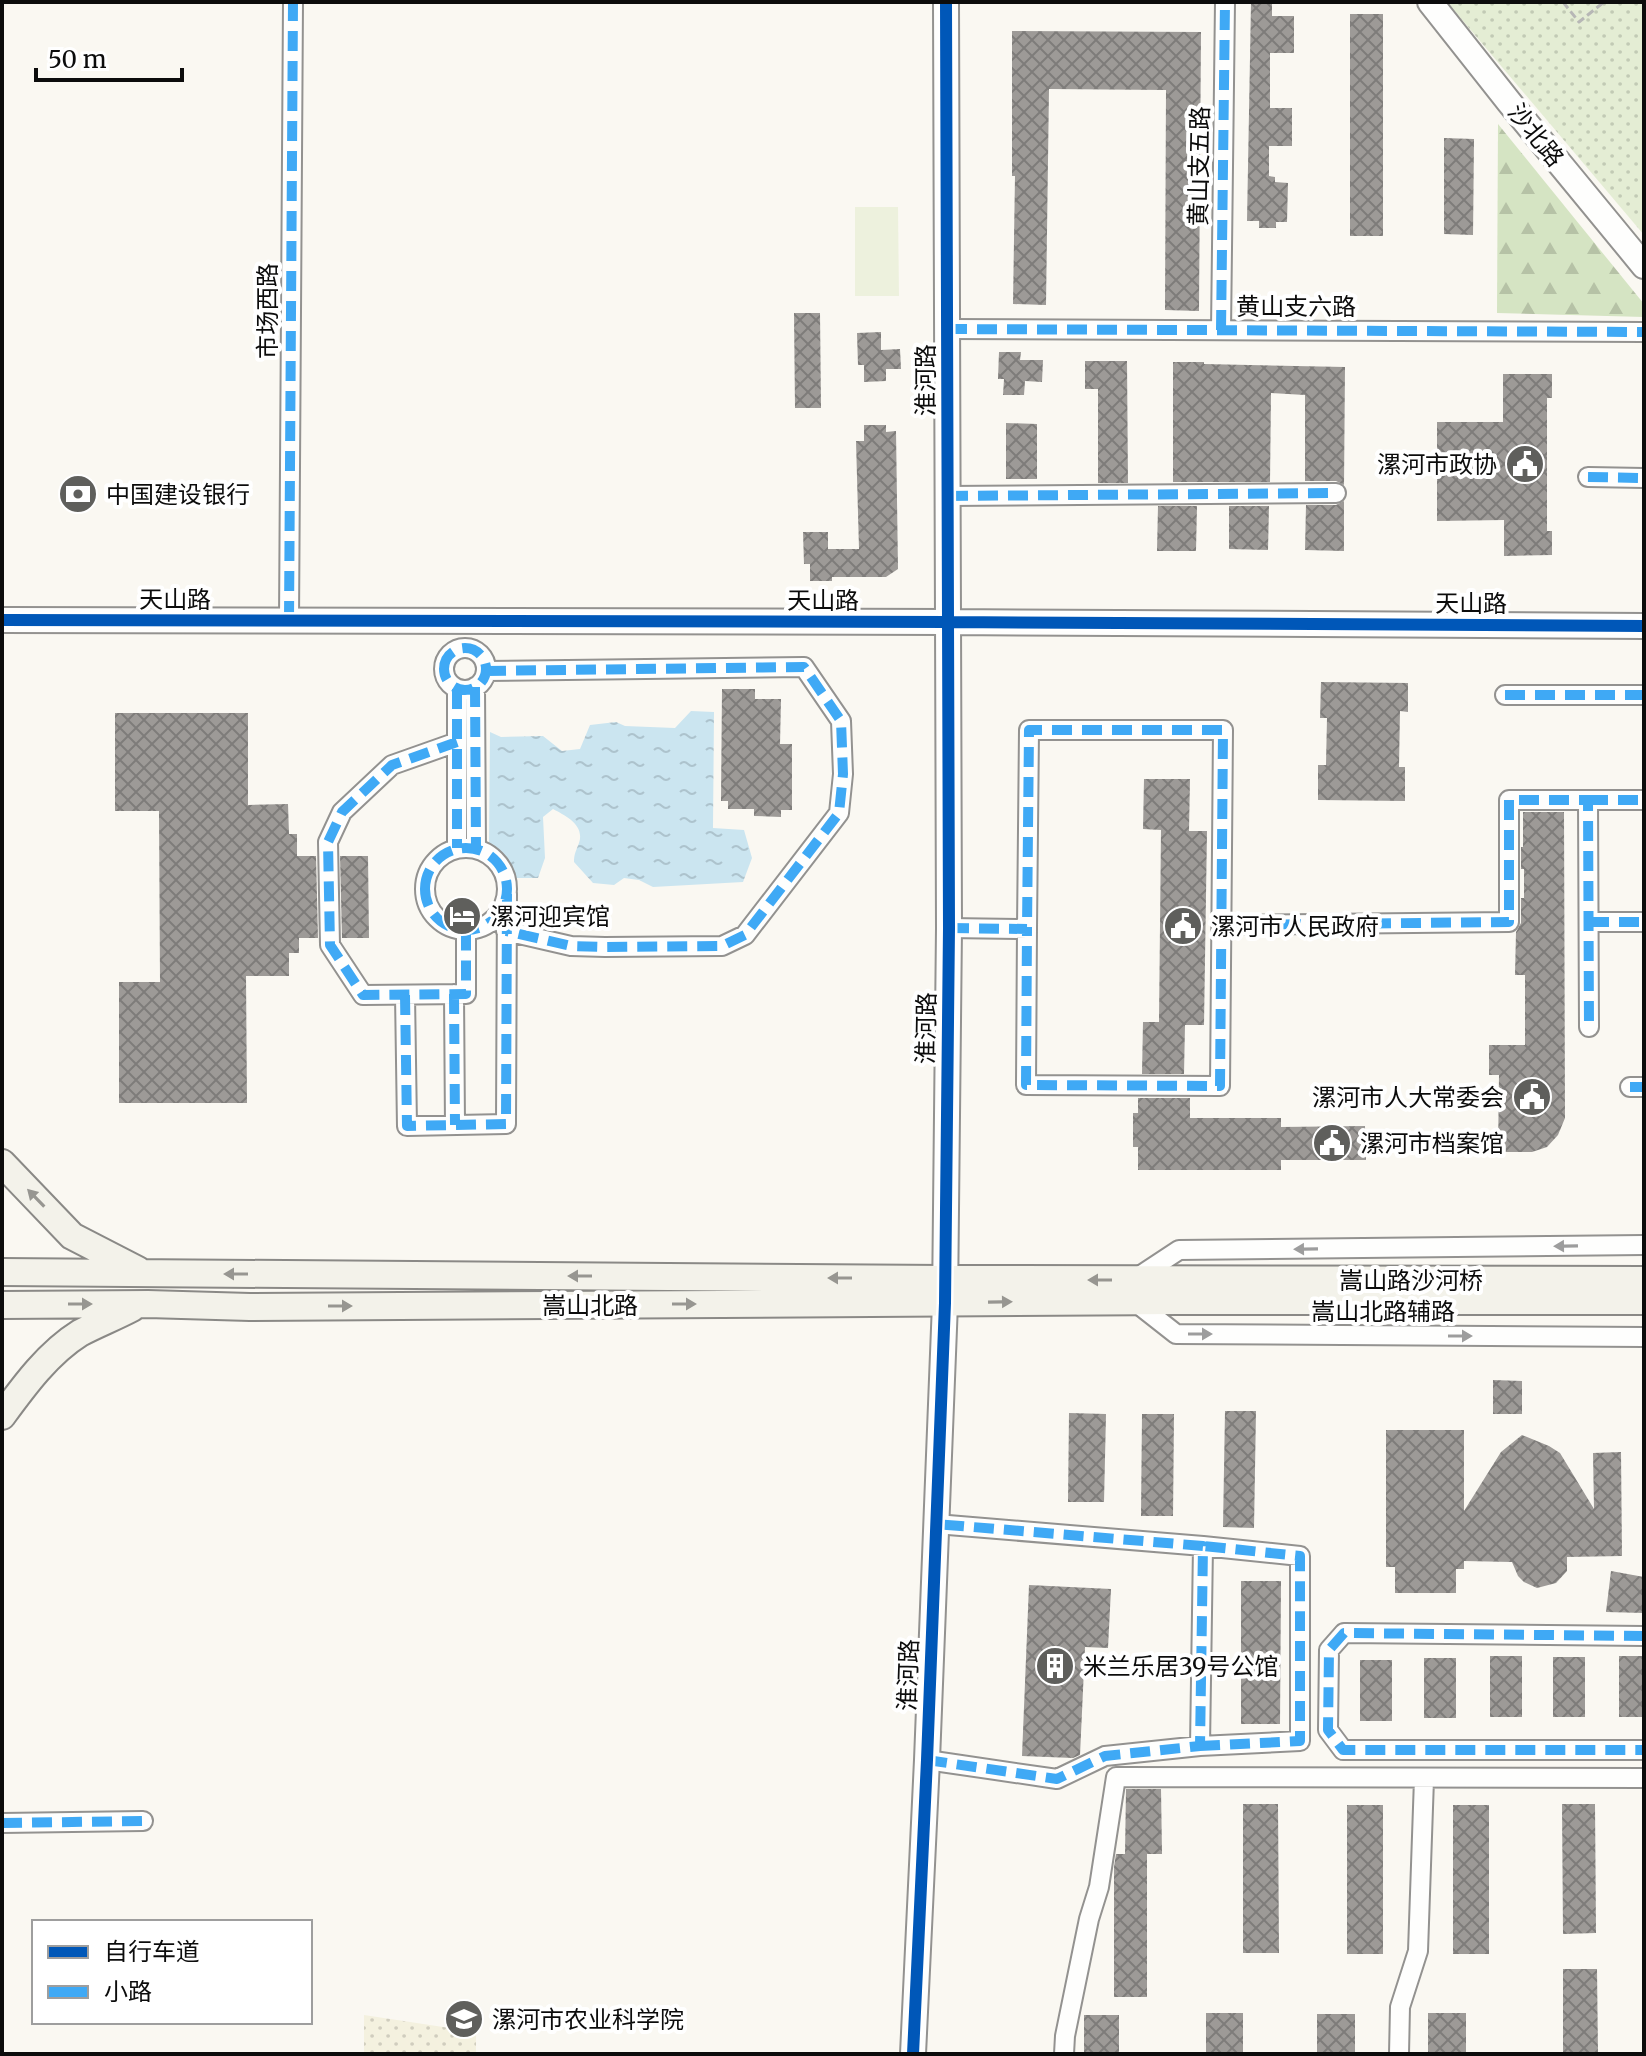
<svg xmlns="http://www.w3.org/2000/svg" width="1646" height="2056" font-family="Merriweather,'Noto Sans SC',serif">
<style>
.farmland{fill:url(#farmland-dots)}
.forest{fill:url(#forest-firs)}
.park{fill:url(#park-dots)}
.pitch{fill:#edf1dd}
.water{fill:url(#water-ripples)}
.building{fill:url(#building-cross-hatch)}
.lines{fill:none;stroke-linecap:round;stroke-linejoin:round}
.minor-casing{stroke:#939290;stroke-width:22}
.tertiary-casing{stroke:#939290;stroke-width:28}
.secondary-casing{stroke:#8a8986;stroke-width:30}
.path{stroke:#b7b7b6;stroke-width:3;stroke-dasharray:8 4;stroke-linecap:butt}
.minor{stroke:#fefefd;stroke-width:18}
.tertiary{stroke:#fefefd;stroke-width:24}
.secondary{stroke:#f3f2ea;stroke-width:26}
.quiet{stroke:#3fa9f5;stroke-width:10;stroke-dasharray:20 10;stroke-linecap:butt}
.cycleway-casing{stroke:#fff;stroke-width:17}
.cycleway{stroke:#0057b8;stroke-width:12}
.oneway{fill:#979691}
.oneway2{fill:#9d9d9d}
.labels{text-anchor:middle;dominant-baseline:central;stroke-width:8;stroke-linejoin:round;paint-order:stroke}
.street-label{font-size:24px;fill:#0c0c0c;stroke:#fff}
.poi-label{font-size:24px;fill:#0c0c0c;stroke:#fff;text-anchor:start}
</style>
<defs>
<pattern id="farmland-dots" width="8" height="8" patternUnits="userSpaceOnUse" patternTransform="scale(2)"><rect width="8" height="8" fill="#f4f1df"/><path d="M2 2h.1M6 6h.1" fill="none" stroke="#d0cdbe" stroke-width="1.8" stroke-linecap="round"/></pattern>
<pattern id="forest-firs" width="22" height="20" patternUnits="userSpaceOnUse" patternTransform="scale(2)"><rect width="22" height="20" fill="#d5e4c3"/><path d="M5 1l3.5 6h-7zM16 11l3.5 6h-7z" fill="#b6c2a6"/></pattern>
<pattern id="park-dots" width="8" height="8" patternUnits="userSpaceOnUse" patternTransform="scale(2)"><rect width="8" height="8" fill="#e4edd4"/><path d="M2 2h.1M6 6h.1" fill="none" stroke="#c2cab5" stroke-width="1.8" stroke-linecap="round"/></pattern>
<pattern id="water-ripples" width="26" height="14" patternUnits="userSpaceOnUse" patternTransform="scale(2)"><rect width="26" height="14" fill="#cbe5f0"/><path d="M2 4q2-2 4 0t4 0M15 11q2-2 4 0t4 0" fill="none" stroke="#adc3cd"/></pattern>
<pattern id="building-cross-hatch" width="8" height="8" patternUnits="userSpaceOnUse" patternTransform="scale(2)"><rect width="8" height="8" fill="#9d9a97"/><path d="M0 0l8 8M0 8l8-8" fill="none" stroke="#7e7c7a"/></pattern>
</defs>
<rect width="100%" height="100%" fill="#faf8f2"/>
<path class="farmland" d="M364,2015L476,2032V2054H364Z"/>
<path class="forest" d="M1498,124L1644,304V317L1497,313Z"/>
<path class="park" d="M1447,2H1644V235Z"/>
<path class="pitch" d="M855,207H898L899,296H855Z"/>
<path class="water" d="M691,711L714,712L713,828L744,830L752,858L743,882L653,887L639,880L624,878L614,885L593,883L574,862C574,854 576,851 579,843C585,825 566,816 553,809L543,817L545,858L538,878H510L503,858L489,845L490,732L501,737L543,736L562,751L580,749L590,725L616,722L625,726L675,728Z"/>
<path class="building" d="M1251,3H1272V16H1294V53H1270V108H1292V146H1269V176L1275,177V182L1288,183L1287,222H1276V228H1259V221H1247Z
M1350,14H1383V236H1350Z
M1012,31L1201,32L1199,311L1165,310L1166,90L1049,89L1046,305L1013,304L1015,176H1012Z
M1444,138L1474,139L1473,235L1444,234Z
M794,313H820L821,408H795Z
M881,332V350L900,349L901,369H886V381L864,382V365H858L857,333Z
M999,352H1021L1020,360H1043L1042,382L1025,381L1024,395H1003L1004,379H998Z
M1085,361H1127L1128,483H1098V389H1085Z
M1173,362H1204V364L1345,367L1344,485L1336,481H1305V395L1271,393L1270,482H1173Z
M1503,374H1552V398H1547V531H1552V555L1504,556V520L1437,521V422H1503Z
M1006,423L1037,424V479H1006Z
M864,425H886V432L896,431L898,569L886,577H832V581H810V564H804L803,532H828V549H859L856,441H864Z
M1344,501V551L1305,550L1306,505H1336Z
M1158,506H1197L1196,551H1157Z
M1229,506H1269L1268,550L1229,549Z
M1321,682L1408,683V712L1400,711L1399,767H1405V801L1318,800V765H1326L1327,718H1320Z
M722,689H755V699H781L780,744H792V810H781V817L754,816V809H728V801H721Z
M115,713H248V805L288,804L289,834H297V856H316L318,938H299V953H289V976H246L247,1103H119V982H160L159,811H115Z
M1144,779H1190L1189,831H1207L1204,1025H1185L1184,1074H1142L1143,1022H1159L1161,830L1143,829Z
M1523,812H1564L1565,1118L1558,1135L1547,1147L1532,1152H1498L1499,1075H1489V1045H1525V975H1515L1516,932L1521,923V898H1524V869H1521V847H1523Z
M340,856H368L369,938H342Z
M1138,1098H1190V1118H1281V1127L1365,1126L1366,1160H1281V1170H1138V1147H1133V1113H1138Z
M1493,1380L1522,1381V1414H1493Z
M1225,1411H1256L1254,1528L1223,1527Z
M1069,1413L1106,1414L1104,1502H1068Z
M1142,1414H1174L1173,1516H1141Z
M1386,1430H1464V1511L1501,1452L1522,1435L1549,1446L1560,1453L1594,1509L1593,1453L1621,1452L1622,1556L1567,1557V1571L1556,1583L1537,1588L1524,1582L1518,1576L1512,1562L1464,1561V1569H1456V1593H1395V1567H1386Z
M1611,1571L1644,1577V1613L1606,1612Z
M1241,1581H1281L1280,1724H1241Z
M1029,1585L1111,1589L1108,1648L1085,1647L1080,1755L1073,1758L1022,1756Z
M1490,1656H1522V1717H1490Z
M1619,1656H1644V1717H1619Z
M1553,1657H1585V1717H1553Z
M1424,1658H1456V1718H1424Z
M1360,1660H1392V1721H1360Z
M1126,1789H1161L1162,1854H1147V1997H1114V1867L1116,1854H1125Z
M1243,1804H1278L1279,1953H1243Z
M1562,1804H1595L1596,1933L1563,1934Z
M1347,1805H1383V1954H1347Z
M1453,1805H1489V1954H1453Z
M1563,1969H1597L1598,2054H1563Z
M1206,2013H1243V2054H1206Z
M1428,2013H1466V2054H1428Z
M1317,2014H1355V2054H1317Z
M1084,2015H1119V2054H1084Z"/>
<g class="lines">
<defs>
<path id="minor" d="M947,329L1644,332
M1221,330L1225,2
M1588,477L1644,478
M948,496L1336,493
M289,621L293,2
M444 669a21 21 0 1 1 42 0a21 21 0 1 1-42 0Z
M486,671L804,667L841,721L843,774L839,813L745,935L722,946L605,947L571,946L506,931
M475,687L476,849
M457,689V848
M1505,695H1644
M457,742L392,765L342,812L328,842L330,945L363,995L466,994V931
M1588,800H1644
M425 889a41 41 0 1 1 82 0a41 41 0 1 1-82 0Z
M1589,922H1644
M1221,925L1509,922V800H1588L1589,1027
M949,928L1027,929L1029,730H1223L1220,1086L1026,1085L1027,929
M454,994L455,1125
M405,995L407,1126L506,1124L507,894
M1630,1087H1644
M1135,1279L1179,1250L1644,1245
M1134,1301L1176,1334L1644,1337
M1644,1636L1344,1633L1329,1650L1328,1730L1343,1750H1644
M1200,1746L1300,1741V1556L1203,1546
M927,1760L1057,1779L1105,1756L1200,1746L1203,1546L936,1524
M2,1823L143,1821
M1064,2054L1065,2036L1089,1919L1099,1887L1116,1777L1644,1778
M1399,2054L1400,2007L1418,1951L1424,1779"/>
<path id="tertiary" d="M1430,2L1509,102L1644,266
M2,620L948,622L1644,626
M913,2054L927,1760L945,1303L949,928L946,2"/>
<path id="secondary" d="M2,1163L72,1236L138,1270
M2,1272L945,1279L1644,1280
M2,1305L148,1304L250,1307L1178,1301H1644
M2,1416C24,1386 48,1353 80,1333C97,1324 115,1317 132,1308"/>
</defs>
<use href="#minor" class="minor-casing"/>
<use href="#tertiary" class="tertiary-casing"/>
<use href="#secondary" class="secondary-casing"/>
<path class="path" d="M1563,2L1579,22L1604,2"/>
<use href="#minor" class="minor"/>
<use href="#tertiary" class="tertiary"/>
<use href="#secondary" class="secondary"/>
<path class="quiet" d="M947,329L1644,332
M1221,330L1225,2
M1588,477L1644,478
M948,496L1336,493
M289,621L293,2
M444 669a21 21 0 1 1 42 0a21 21 0 1 1-42 0Z
M486,671L804,667L841,721L843,774L839,813L745,935L722,946L605,947L571,946L506,931
M475,687L476,849
M457,689V848
M1505,695H1644
M457,742L392,765L342,812L328,842L330,945L363,995L466,994V931
M1588,800H1644
M425 889a41 41 0 1 1 82 0a41 41 0 1 1-82 0Z
M1589,922H1644
M1221,925L1509,922V800H1588L1589,1027
M949,928L1027,929L1029,730H1223L1220,1086L1026,1085L1027,929
M454,994L455,1125
M405,995L407,1126L506,1124L507,894
M1630,1087H1644
M1644,1636L1344,1633L1329,1650L1328,1730L1343,1750H1644
M1200,1746L1300,1741V1556L1203,1546
M927,1760L1057,1779L1105,1756L1200,1746L1203,1546L936,1524
M2,1823L143,1821"/>
<defs>
<path id="cycleway" d="M2,620L948,622L1644,626
M913,2054L927,1760L945,1303L949,928L946,2"/>
</defs>
<use href="#cycleway" class="cycleway-casing"/>
<use href="#cycleway" class="cycleway"/>
</g>
<defs><path id="oneway-solid" d="M-6-.8H1V-3.2L6.5 0L1 3.2V.8H-6Z" transform="scale(2)"/></defs>
<g class="oneway">
<use href="#oneway-solid" transform="translate(36 1198) rotate(-134)"/>
<use href="#oneway-solid" transform="translate(236 1274) rotate(-180)"/>
<use href="#oneway-solid" transform="translate(580 1276) rotate(-180)"/>
<use href="#oneway-solid" transform="translate(840 1278) rotate(-180)"/>
<use href="#oneway-solid" transform="translate(1100 1280) rotate(-180)"/>
<use href="#oneway-solid" transform="translate(1000 1302) rotate(-1)"/>
<use href="#oneway-solid" transform="translate(80 1304)"/>
<use href="#oneway-solid" transform="translate(684 1304)"/>
<use href="#oneway-solid" transform="translate(340 1306)"/>
</g>
<g class="oneway2">
<use href="#oneway-solid" transform="translate(1566 1246) rotate(179)"/>
<use href="#oneway-solid" transform="translate(1306 1249) rotate(179)"/>
<use href="#oneway-solid" transform="translate(1200 1334)"/>
<use href="#oneway-solid" transform="translate(1460 1336)"/>
</g>
<defs>
<symbol id="civic-disc" viewBox="-11 -11 22 22"><circle r="9.5" fill="#5f5f5c" stroke="#fff"/><path d="M-.6-6.5H3V-4.5H.6V-3L4-1V1h2V6H-6V1h2V-1L-.6-3ZM-1.2 2.5V6h2.4V2.5Z" fill="#fff"/></symbol>
<symbol id="bank-disc" viewBox="-11 -11 22 22"><circle r="9.5" fill="#5f5f5c" stroke="#fff"/><path d="M-6-4H6V4H-6ZM0-2.3a2.3 2.3 0 1 0 0 4.6a2.3 2.3 0 1 0 0-4.6Z" fill="#fff"/></symbol>
<symbol id="hotel-disc" viewBox="-11 -11 22 22"><circle r="9.5" fill="#5f5f5c" stroke="#fff"/><path d="M-6-4.5h1.5V1H6V5H4.5V3h-9V5H-6ZM-4 0a1.8 1.8 0 1 1 3.6 0ZM.5 0V-2.5h3Q6-2.5 6 0Z" fill="#fff"/></symbol>
<symbol id="building-disc" viewBox="-11 -11 22 22"><circle r="9.5" fill="#5f5f5c" stroke="#fff"/><path d="M-4-6H4V6H1V3H-1V6H-4ZM-2.5-4.3h1.7v1.8h-1.7ZM.8-4.3h1.7v1.8H.8ZM-2.5-1h1.7V.8h-1.7ZM.8-1h1.7V.8H.8Z" fill="#fff"/></symbol>
<symbol id="school-disc" viewBox="-11 -11 22 22"><circle r="9.5" fill="#5f5f5c" stroke="#fff"/><path d="M0-5L7-2L0 1L-7-2ZM-4 1L0 2.5L4 1V4Q0 6-4 4Z" fill="#fff"/></symbol>
</defs>
<g fill-rule="evenodd">
<use href="#civic-disc" x="1503" y="442" width="44" height="44"/>
<use href="#bank-disc" x="56" y="472" width="44" height="44"/>
<use href="#hotel-disc" x="440" y="894" width="44" height="44"/>
<use href="#civic-disc" x="1161" y="904" width="44" height="44"/>
<use href="#civic-disc" x="1510" y="1075" width="44" height="44"/>
<use href="#civic-disc" x="1310" y="1121" width="44" height="44"/>
<use href="#building-disc" x="1033" y="1644" width="44" height="44"/>
<use href="#school-disc" x="442" y="1997" width="44" height="44"/>
</g>
<g class="labels">
<g class="street-label">
<text transform="translate(1536 135) rotate(51)">沙北路</text>
<text transform="translate(1199 166) rotate(-89)">黄山支五路</text>
<text x="1296" y="306">黄山支六路</text>
<text transform="translate(267 311) rotate(-90)">市场西路</text>
<text transform="translate(925 380) rotate(-90)">淮河路</text>
<text x="175" y="599">天山路</text>
<text x="823" y="600">天山路</text>
<text x="1471" y="603">天山路</text>
<text transform="translate(926 1028) rotate(-89)">淮河路</text>
<text x="1411" y="1280">嵩山路沙河桥</text>
<text x="590" y="1305">嵩山北路</text>
<text x="1383" y="1311">嵩山北路辅路</text>
<text transform="translate(908 1675) rotate(-88)">淮河路</text>
</g>
<g class="poi-label">
<text x="1497" y="464" text-anchor="end">漯河市政协</text>
<text x="106" y="494">中国建设银行</text>
<text x="490" y="916">漯河迎宾馆</text>
<text x="1211" y="926">漯河市人民政府</text>
<text x="1504" y="1097" text-anchor="end">漯河市人大常委会</text>
<text x="1360" y="1143">漯河市档案馆</text>
<text x="1083" y="1666">米兰乐居39号公馆</text>
<text x="492" y="2019">漯河市农业科学院</text>
</g>
</g>
<rect width="1646" height="2056" fill="none" stroke="#0c0c0c" stroke-width="8"/>
<rect x="32" y="1920" width="280" height="104" fill="#ffffff" stroke="#9e9e9e" stroke-width="2"/>
<rect x="48" y="1946" width="40" height="12" fill="#0057b8" stroke="#9e9e9e" stroke-width="2"/>
<text x="104" y="1960" font-size="24" fill="#0c0c0c">自行车道</text>
<rect x="48" y="1986" width="40" height="12" fill="#3fa9f5" stroke="#9e9e9e" stroke-width="2"/>
<text x="104" y="2000" font-size="24" fill="#0c0c0c">小路</text>
<path d="M36 68v12h146v-12" fill="none" stroke="#0c0c0c" stroke-width="4"/>
<text x="48" y="68" font-size="24" fill="#0c0c0c" stroke="#ffffff" stroke-width="6" paint-order="stroke">50 m</text>
</svg>
